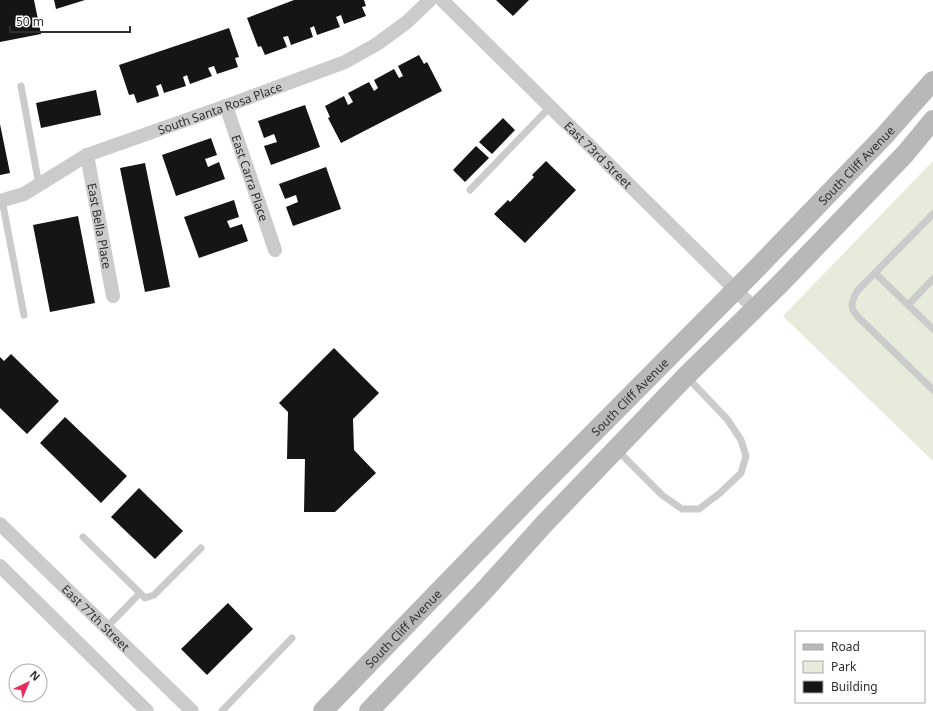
<svg xmlns="http://www.w3.org/2000/svg" width="933" height="711" font-family="'Noto Sans',sans-serif">
<style>
.green{fill:#e7ebdb}
.building{fill:#151515}
.lines{fill:none;stroke-linecap:round;stroke-linejoin:round}
.lane{stroke:#cbcbcb;stroke-width:7}
.street{stroke:#cbcbcb;stroke-width:14}
.secondary{stroke:#b8b8b8;stroke-width:20}
.labels{text-anchor:middle;dominant-baseline:central;stroke-width:4;stroke-linejoin:round;paint-order:stroke}
.street-label{font-size:12px;fill:#2e2e2e;stroke:#fff}
</style>
<rect width="100%" height="100%" fill="#fff"/>
<path class="green" d="M933,161V461L783,316Z"/>
<path class="building" d="M0,0H34L41,34L0,42Z
M54,0H85L56,9Z
M294,0H364L366,6L362,7L366,16L344,24L341,15L336,17L340,27L317,35L314,26L310,28L313,37L291,45L288,36L283,37L287,47L265,55L261,46L258,47L247,18Z
M496,0H529L513,16Z
M229,28L239,57L235,58L238,67L217,74L214,66L208,68L212,76L190,84L187,75L183,77L186,86L164,93L161,84L156,86L159,96L137,103L134,94L129,95L119,65Z
M419,55L424,64L427,62L442,91L341,143L328,118L330,117L325,106L344,96L348,105L353,102L348,93L369,82L374,91L378,88L374,80L394,69L399,78L403,76L398,66Z
M96,90L101,115L41,128L36,103Z
M305,105L320,147L271,165L264,146L277,142L274,134L264,138L258,121Z
M503,118L515,130L492,154L479,142Z
M0,124L10,173L0,175Z
M211,138L217,155L205,159L208,167L219,162L225,179L176,196L162,155Z
M476,146L489,158L465,182L453,170Z
M546,161L576,190L525,243L494,214L508,200L510,202L534,177L532,175Z
M145,163L170,287L145,292L120,168Z
M326,167L341,209L293,226L286,207L298,202L296,195L285,199L279,184Z
M234,200L239,217L227,221L230,228L242,224L248,241L199,258L184,217Z
M78,216L95,303L50,312L33,225Z
M334,348L379,393L353,419L354,450L376,473L335,512H304L305,459H287L288,412L279,403Z
M11,354L59,401L27,434L0,408V357L4,361Z
M65,417L127,476L101,503L40,443Z
M139,488L183,531L155,559L111,517Z
M228,603L253,629L207,675L181,649Z"/>
<g class="lines">
<path class="lane" d="M21,86L39,185
M470,190L550,107
M2,200L24,315
M933,214L857,291C852,301 849,307 857,316L933,390
M875,273L933,329
M908,305L933,279
M617,450L662,495L682,509H699L720,493L741,473L746,456L741,440L727,419L687,377
M83,537L140,593
M106,628L140,593L145,598L154,595L201,548
M222,711L292,638"/>
<g class="street">
<path id="s1" d="M442,0L755,309"/>
<path id="s2" d="M226,106L275,250"/>
<path id="s3" d="M87,155L113,296"/>
<path id="s4" d="M0,201L24,194L87,155L226,106L345,62L377,44L407,22L430,0"/>
<path id="s5" d="M0,524L192,711"/>
<path d="M0,566L147,711"/>
</g>
<g class="secondary">
<path id="s6" d="M323,711L532,495L760,265L885,135L933,81"/>
<path d="M369,711L481,594L545,523L686,376L780,284L905,154L933,120"/>
</g>
</g>
<g class="labels">
<g class="street-label">
<text stroke="none"><textPath href="#s4" startOffset="240">South Santa Rosa Place</textPath></text>
<text stroke="none"><textPath href="#s1" startOffset="220">East 73rd Street</textPath></text>
<text stroke="none"><textPath href="#s6" startOffset="763">South Cliff Avenue</textPath></text>
<text stroke="none"><textPath href="#s2" startOffset="76">East Carra Place</textPath></text>
<text stroke="none"><textPath href="#s3" startOffset="72">East Bella Place</textPath></text>
<text stroke="none"><textPath href="#s6" startOffset="439">South Cliff Avenue</textPath></text>
<text stroke="none"><textPath href="#s5" startOffset="134">East 77th Street</textPath></text>
<text stroke="none"><textPath href="#s6" startOffset="115">South Cliff Avenue</textPath></text>
</g>
</g>
<rect x="795" y="631" width="130" height="72" fill="#ffffff" stroke="#ababab"/>
<rect x="803" y="644" width="20" height="6" fill="#b8b8b8" stroke="#ababab"/>
<text x="831" y="651" font-size="12" fill="#2e2e2e">Road</text>
<rect x="803" y="661" width="20" height="12" fill="#e7ebdb" stroke="#ababab"/>
<text x="831" y="671" font-size="12" fill="#2e2e2e">Park</text>
<rect x="803" y="681" width="20" height="12" fill="#151515" stroke="#ababab"/>
<text x="831" y="691" font-size="12" fill="#2e2e2e">Building</text>
<g transform="translate(28 683) rotate(44)"><circle r="19" fill="#ffffff" stroke="#ababab"/>
<path d="M0-3L7 15L0 10L-7 15Z" fill="#e82c5e"/>
<text y="-6" font-size="11" font-weight="bold" text-anchor="middle" fill="#2e2e2e">N</text>
</g>
<path d="M10 26v6h120v-6" fill="none" stroke="#2e2e2e" stroke-width="2"/>
<text x="16" y="26" font-size="12" fill="#2e2e2e" stroke="#ffffff" stroke-width="3" paint-order="stroke">50 m</text>
</svg>
